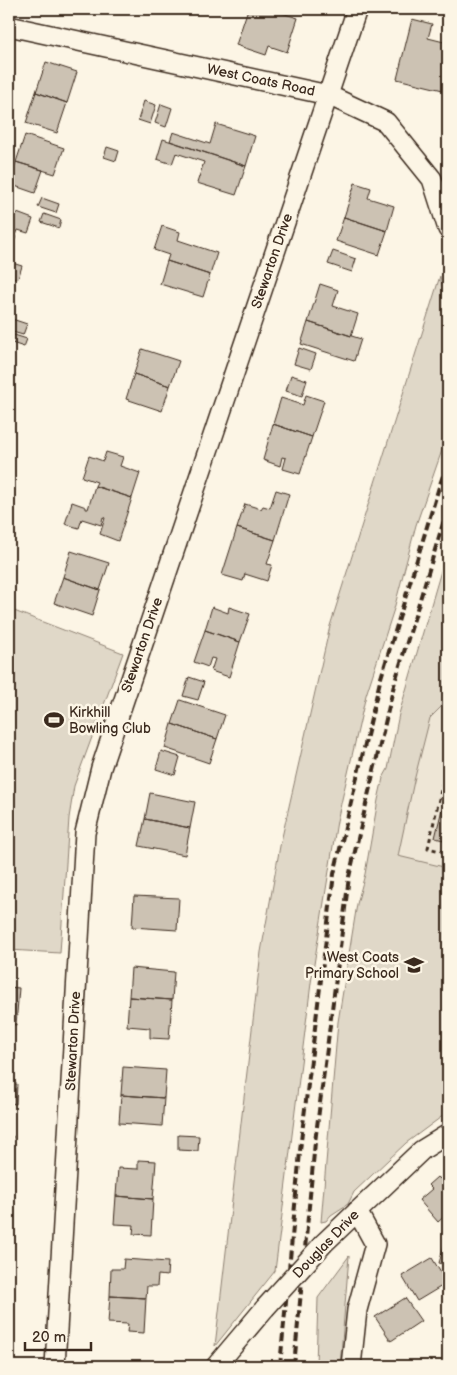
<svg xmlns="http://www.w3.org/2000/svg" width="457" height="1375" font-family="'Balsamiq Sans',sans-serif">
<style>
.built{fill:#eee6d6}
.green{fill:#e0d8c8;stroke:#8e8173}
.building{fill:#ccc2b3;stroke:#3b2a1e}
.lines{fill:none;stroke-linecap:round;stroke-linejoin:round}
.street-casing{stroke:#3b2a1e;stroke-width:22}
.path{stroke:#3b2a1e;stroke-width:3;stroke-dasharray:4 4;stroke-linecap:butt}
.street{stroke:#fcf5e5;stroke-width:19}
.rail{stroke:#3b2a1e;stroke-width:4;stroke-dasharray:8 4;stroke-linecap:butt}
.street-bridge-casing{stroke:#3b2a1e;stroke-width:22;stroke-linecap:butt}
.street-bridge{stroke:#fcf5e5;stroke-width:19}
.labels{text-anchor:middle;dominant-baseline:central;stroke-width:5;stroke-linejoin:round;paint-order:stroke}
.street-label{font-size:14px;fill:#3b2a1e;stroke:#fcf5e5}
.poi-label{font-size:14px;fill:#3b2a1e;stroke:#fcf5e5;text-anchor:start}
</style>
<rect width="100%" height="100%" fill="#fcf5e5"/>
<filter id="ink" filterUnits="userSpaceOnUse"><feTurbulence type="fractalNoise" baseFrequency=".02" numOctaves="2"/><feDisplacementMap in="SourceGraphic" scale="10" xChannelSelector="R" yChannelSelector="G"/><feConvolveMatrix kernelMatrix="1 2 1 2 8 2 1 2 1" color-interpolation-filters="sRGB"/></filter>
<g filter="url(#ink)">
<path class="built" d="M448,641V1112L406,1143L354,1192L397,838Z"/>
<path class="green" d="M440,276L448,314V433L416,525L394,609L366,695L337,821L311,983L275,1271L215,1346L261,952L280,846L330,626Z
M448,547V693L442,706L430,718L414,781L398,856L448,868V1066L445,1089L448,1100V1112L406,1143L354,1192L348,1204L331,1215L326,1221L321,1222L338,1022L357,904L365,874L378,800L383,778L388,769L399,714Z
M9,609L123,653L74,786L69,818L60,953L9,950Z
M349,1256L340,1366H316L318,1298Z"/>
<path class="building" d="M248,9H269L298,18L287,52L269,46L266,55L236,45Z
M412,19L432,24L428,38L448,43L447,91L397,79Z
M46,62L77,72L67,103L36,92Z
M36,92L67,103L57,133L26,123Z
M144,101L156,105L150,124L138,120Z
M161,104L172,108L166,127L155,123Z
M216,124L255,136L246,166L170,141L173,132L210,144Z
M25,135L64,148L55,174L16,162Z
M163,139L246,166L236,195L197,183L204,162L176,153L172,164L157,159Z
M107,147L119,151L116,161L104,157Z
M16,162L43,170L35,193L9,184Z
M355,183L371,188L368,198L394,206L387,231L344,217Z
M42,198L59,204L56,213L38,207Z
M9,210L33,219L28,233L18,230L13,245L9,243Z
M44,214L61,220L59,228L41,222Z
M344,217L387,231L379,255L336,241Z
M162,226L180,232L178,240L217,253L210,275L167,261L169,255L154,250Z
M333,251L356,259L352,272L328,264Z
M167,261L210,275L203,297L160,284Z
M9,262L22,266L18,279L9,276Z
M320,284L338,290L333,306L358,314L351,336L308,322Z
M9,318L27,324L23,335L9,331Z
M308,322L361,339L354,361L301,344Z
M11,334L27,339L24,347L9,342Z
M299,348L316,354L311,369L294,364Z
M142,349L179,361L170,386L134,374Z
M134,374L170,386L162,411L126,399Z
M291,375L307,380L302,396L286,391Z
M306,395L324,401L312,437L273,424L281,398L303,405Z
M273,424L312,437L300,474L283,469L286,458L282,457L280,466L263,460Z
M106,452L123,457L120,466L140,473L132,498L95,486L97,482L82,477L89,456L103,461Z
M95,486L132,498L118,541L100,534L105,518L103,517L101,525L82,519L79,528L65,524L72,502L86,507V509H88Z
M276,490L289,494L275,540L237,528L245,504L261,509L263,506L270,508Z
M237,528L275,540L267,564L272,565L267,581L245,574L243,581L222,575Z
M71,551L109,563L100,590L63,577Z
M63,577L100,590L92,616L54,603Z
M212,607L228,613L229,607L250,614L240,642L205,630Z
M205,630L240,642L229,677L211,671L215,659L211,658L208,667L194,662Z
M189,677L204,682L198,700L183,696Z
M180,700L225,715L217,739L172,724Z
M172,724L217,739L209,763L165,748Z
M161,751L180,757L175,775L156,769Z
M150,793L195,802L190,828L145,819Z
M442,809L448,811V841L435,838Z
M145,819L190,828L185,855L139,846Z
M134,896L179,898L177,930L132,927Z
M131,968L174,972L172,1000L129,997Z
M9,987L19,988L16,1025L9,1024Z
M129,997L172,1000L169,1039L150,1038V1028L127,1026Z
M123,1067L166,1070L164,1098L121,1095Z
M9,1084H17L16,1104L9,1103Z
M121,1095L164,1098L162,1126L119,1123Z
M178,1135L199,1136L198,1151L178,1150Z
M9,1136H13L11,1158H9Z
M138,1160L156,1161L153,1199L116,1196L118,1168L138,1169Z
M448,1171V1213L438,1222L419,1200L432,1189L428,1185L437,1177L439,1179Z
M116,1196L153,1199L151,1235L133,1234L134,1225L114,1224Z
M444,1246L448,1247V1265L439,1263Z
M432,1258L447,1283L417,1301L402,1276Z
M124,1259L168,1262L167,1276L158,1275L157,1286H147L146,1298L110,1296L111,1269H123Z
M110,1296L146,1298L144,1333L127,1332L128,1324L108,1323Z
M405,1298L421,1321L391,1341L375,1317Z"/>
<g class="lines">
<defs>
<path id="street" d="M9,26L328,95L386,122L432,179L448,229
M324,1243L422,1150L448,1134
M55,1366L85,833L101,768L357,9
M216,1366L265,1308
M351,1366L357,1310L375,1244L357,1211"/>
</defs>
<use href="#street" class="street-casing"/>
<path class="path" d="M448,759L428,848L448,853"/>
<use href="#street" class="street"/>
<path class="rail" d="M280,1366L301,1141L334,874L380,681L439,487L448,462
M294,1366L315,1142L349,877L394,685L448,507"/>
<defs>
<path id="street-bridge" d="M265,1308L324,1243"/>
</defs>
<use href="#street-bridge" class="street-bridge-casing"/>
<use href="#street-bridge" class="street-bridge"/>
</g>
</g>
<defs>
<symbol id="stadium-bare" viewBox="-9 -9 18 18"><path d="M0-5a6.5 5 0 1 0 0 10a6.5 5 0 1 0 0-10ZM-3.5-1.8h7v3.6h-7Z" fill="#3b2a1e" stroke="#fcf5e5" stroke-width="2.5" paint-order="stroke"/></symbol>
<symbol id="school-bare" viewBox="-9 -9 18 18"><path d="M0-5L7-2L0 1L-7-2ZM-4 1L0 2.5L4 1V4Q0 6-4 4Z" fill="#3b2a1e" stroke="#fcf5e5" stroke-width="2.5" paint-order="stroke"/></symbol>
</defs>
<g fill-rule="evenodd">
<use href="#stadium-bare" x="40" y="706" width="28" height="28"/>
<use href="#school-bare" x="400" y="951" width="28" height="28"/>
</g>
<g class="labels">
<g class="street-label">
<text transform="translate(261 80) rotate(12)">West Coats Road</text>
<text transform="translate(272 261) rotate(-71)">Stewarton Drive</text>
<text transform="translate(142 645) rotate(-71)">Stewarton Drive</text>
<text transform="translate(73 1041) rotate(-87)">Stewarton Drive</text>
<text transform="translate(326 1244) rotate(-46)">Douglas Drive</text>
</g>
<g class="poi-label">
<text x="69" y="712">Kirkhill<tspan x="69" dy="16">Bowling Club</tspan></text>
<text x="399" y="957" text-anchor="end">West Coats<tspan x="399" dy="16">Primary School</tspan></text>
</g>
</g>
<rect width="457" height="1375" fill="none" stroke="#fcf5e5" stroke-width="30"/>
<rect x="15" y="15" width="427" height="1345" fill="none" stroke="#3b2a1e" stroke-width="2" filter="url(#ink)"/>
<path d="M25 1342v8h66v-8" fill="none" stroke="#3b2a1e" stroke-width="2.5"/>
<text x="32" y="1342" font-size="15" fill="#3b2a1e" stroke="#fcf5e5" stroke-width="4" paint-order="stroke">20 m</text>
</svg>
